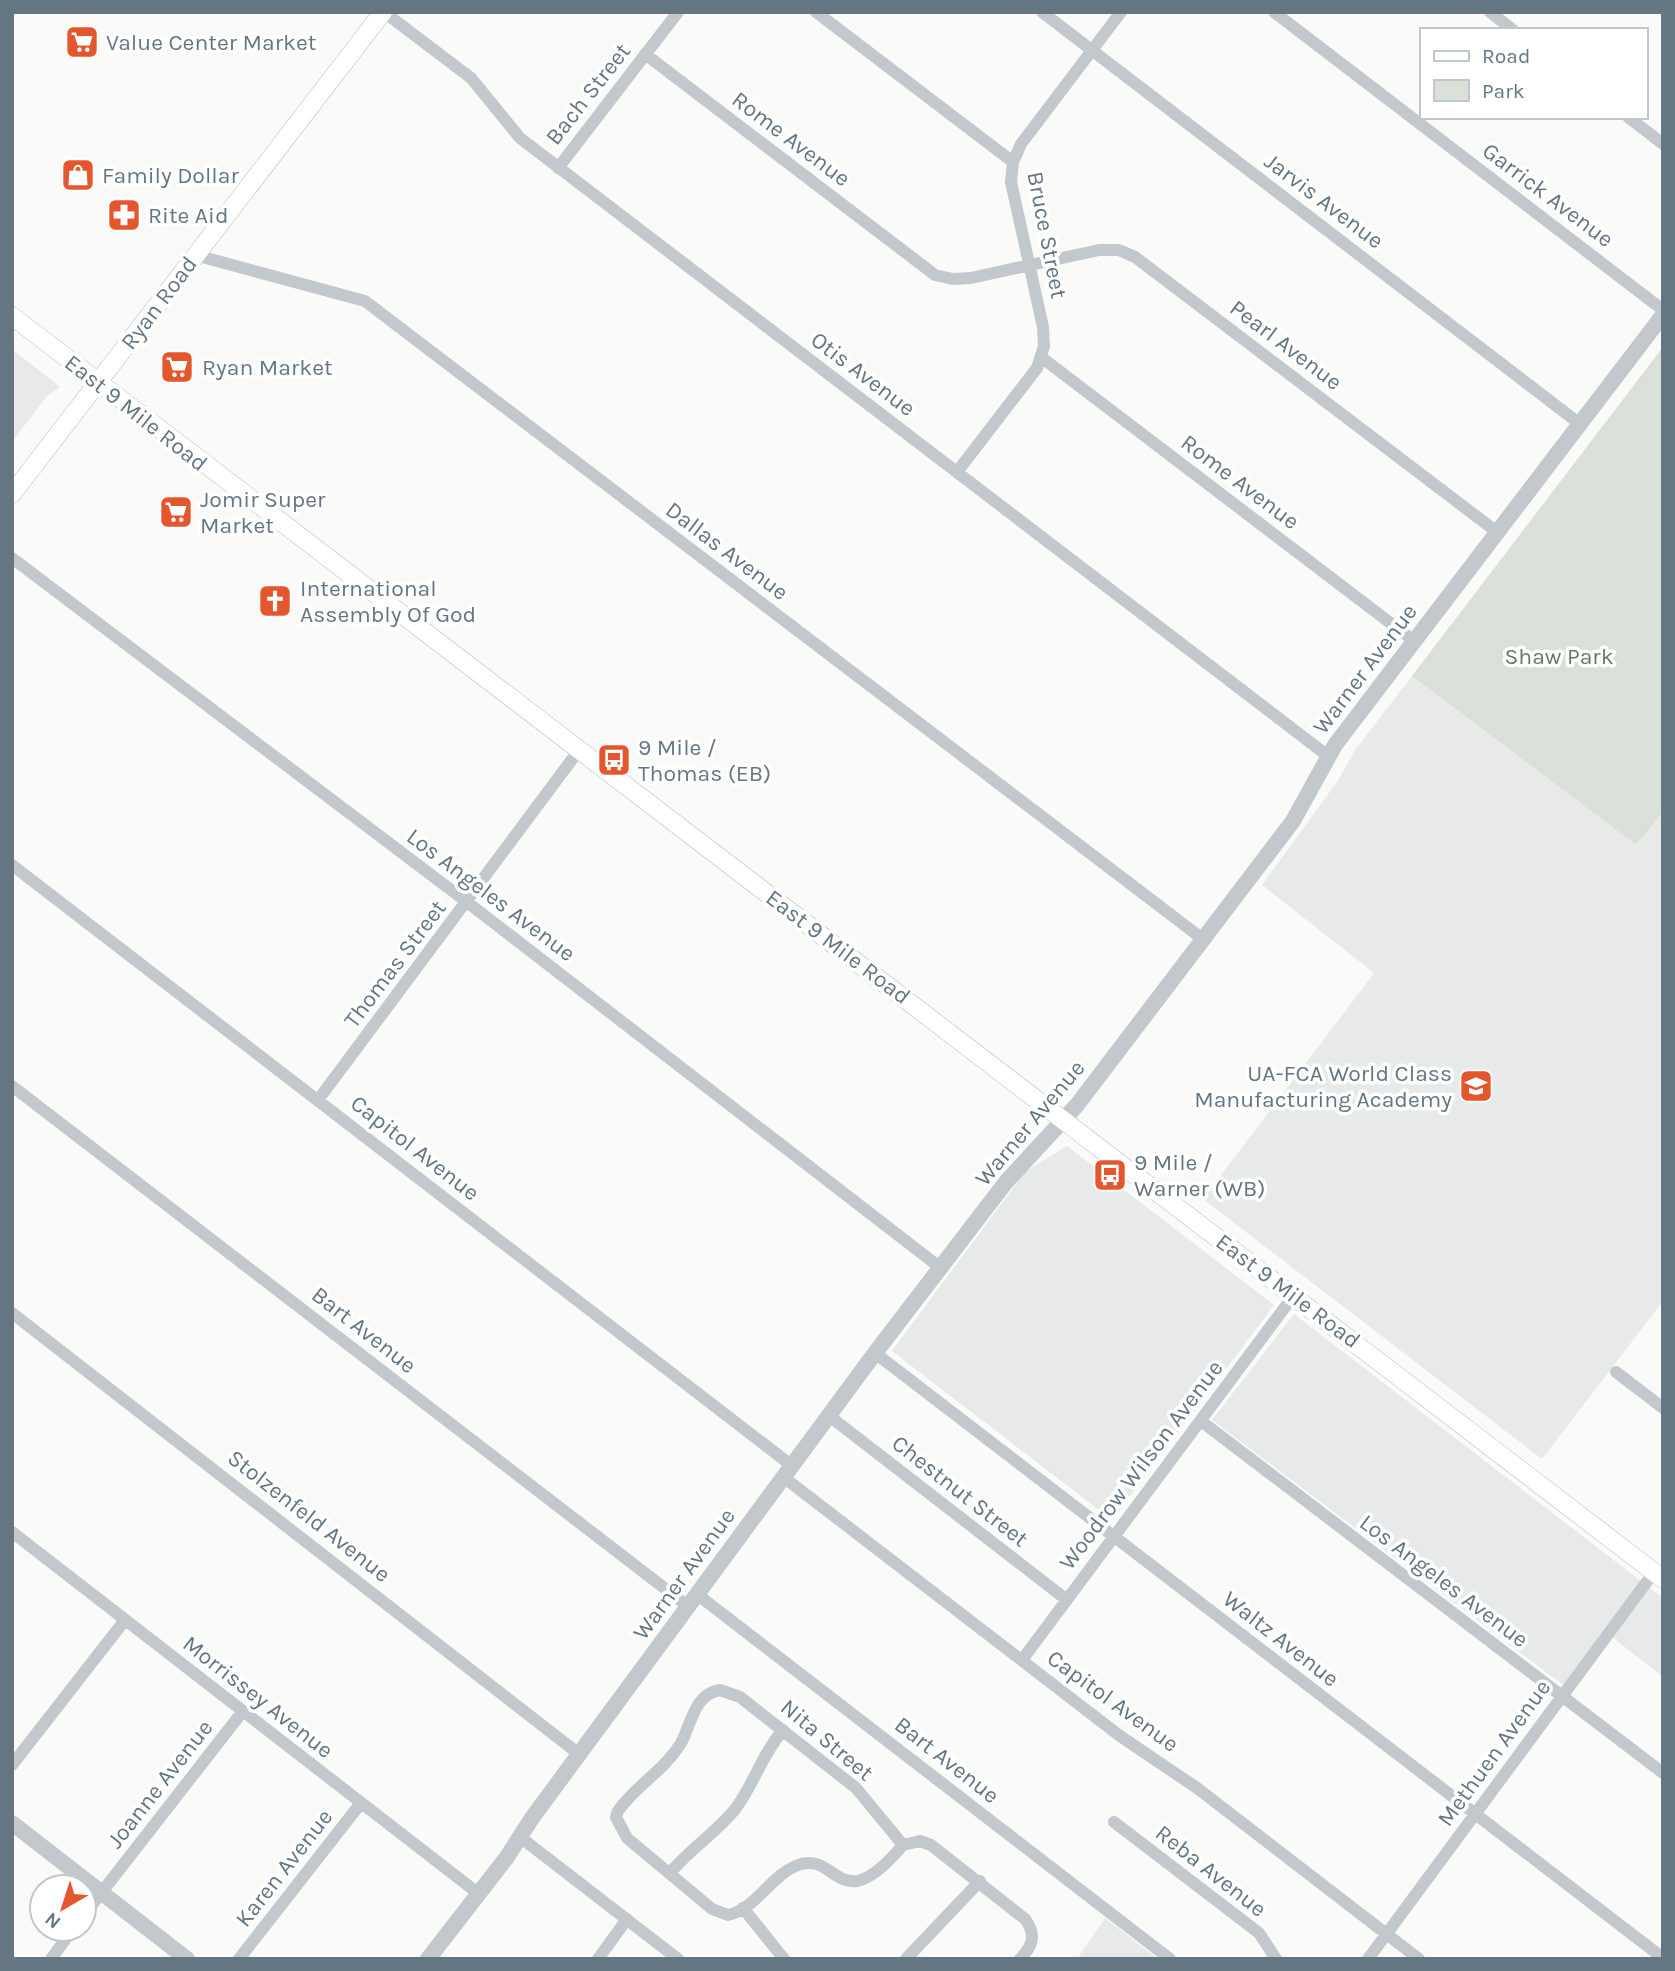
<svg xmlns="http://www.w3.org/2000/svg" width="1675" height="1971" font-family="Karla,sans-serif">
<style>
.built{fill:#e8e9e9}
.park{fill:#dadfd7}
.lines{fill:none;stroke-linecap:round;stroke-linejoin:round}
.secondary-casing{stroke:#b3babf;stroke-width:19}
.minor{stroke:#c3c8cc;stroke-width:12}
.tertiary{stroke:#c3c8cc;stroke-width:16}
.secondary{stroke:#fff;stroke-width:18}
.labels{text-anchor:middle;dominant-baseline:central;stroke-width:7;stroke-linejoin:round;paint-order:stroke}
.poi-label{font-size:23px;fill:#657683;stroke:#fff;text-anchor:start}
.street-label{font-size:23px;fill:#657683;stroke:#fff}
.park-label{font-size:23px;fill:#687a64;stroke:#fff}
</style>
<rect width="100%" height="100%" fill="#fafaf8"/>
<path class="built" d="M12,349L60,387L47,396L12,442Z
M1412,676L1636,845L1663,812V1301L1542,1459L1203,1199L1374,973L1262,885L1337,782L1355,750Z
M1067,1146L1274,1305L1112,1520L892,1351L1025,1172Z
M1294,1314L1663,1598V1677L1612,1637L1571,1691L1212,1420Z
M1105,1918L1158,1959H1077Z"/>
<path class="park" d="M1663,347V812L1636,845L1412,676Z"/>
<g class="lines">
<defs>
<path id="secondary" d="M12,316L1663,1579
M12,494L383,12"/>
</defs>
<use href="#secondary" class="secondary-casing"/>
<path class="minor" d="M384,12L471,78L520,138L1328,756
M816,12L1013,162
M1042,12L1580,424
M1274,12L1663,310
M1490,12L1513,30
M645,54L935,275L953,279L971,278L1099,250H1119L1135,257L1497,532
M1628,117L1663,144
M558,168L678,12
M195,255L365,301L1204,940
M1041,357L1414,641
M957,472L1037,368L1044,346L1043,327L1011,182L1013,162L1021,144L1121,12
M12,558L467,902L942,1269
M12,865L791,1465
M12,1086L689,1607
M318,1100L579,750
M12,1313L579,1754
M875,1353L1663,1958
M1616,1372L1663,1408
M828,1415L1067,1600
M1201,1421L1663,1773
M782,1476L1120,1736L1197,1788L1419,1959
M12,1532L479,1894
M698,1595L1170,1959
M1022,1660L1294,1295
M720,1690L740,1697L856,1788L903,1845C838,1922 838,1850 798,1865C771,1875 756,1909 728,1915L712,1909L627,1838L616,1817L618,1811C635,1786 664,1771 681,1743C692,1723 694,1694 720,1690Z
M12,1765L125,1620
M1114,1822L1259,1933L1276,1959
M520,1837L678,1959
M903,1845L920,1841L931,1845L1025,1919C1036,1934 1034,1945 1020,1959
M670,1873C690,1849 717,1832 736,1808C754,1784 761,1756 783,1730
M743,1908L784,1959
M84,1915L243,1711
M51,1959L73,1929
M239,1959L361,1803
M598,1959L627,1919
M906,1959L980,1881
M1368,1959L1654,1572"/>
<path class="tertiary" d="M12,1823L187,1959
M428,1959L507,1857L532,1818L875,1353L1006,1182L1077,1105L1293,821L1335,745L1663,315"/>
<use href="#secondary" class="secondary"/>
</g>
<defs>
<symbol id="supermarket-square" viewBox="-11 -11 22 22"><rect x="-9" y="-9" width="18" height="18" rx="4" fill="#e4572e" stroke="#fff"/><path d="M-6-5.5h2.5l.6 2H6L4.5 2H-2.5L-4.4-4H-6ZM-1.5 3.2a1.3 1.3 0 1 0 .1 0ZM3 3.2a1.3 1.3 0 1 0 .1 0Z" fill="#fff"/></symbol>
<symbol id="shop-square" viewBox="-11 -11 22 22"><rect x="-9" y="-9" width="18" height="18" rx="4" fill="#e4572e" stroke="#fff"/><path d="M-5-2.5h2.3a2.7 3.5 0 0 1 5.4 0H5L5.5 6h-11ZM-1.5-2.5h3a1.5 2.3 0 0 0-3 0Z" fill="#fff"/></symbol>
<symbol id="pharmacy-square" viewBox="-11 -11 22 22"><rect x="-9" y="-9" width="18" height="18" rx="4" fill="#e4572e" stroke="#fff"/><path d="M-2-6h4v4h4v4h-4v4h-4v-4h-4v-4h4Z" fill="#fff"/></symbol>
<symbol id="church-square" viewBox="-11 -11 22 22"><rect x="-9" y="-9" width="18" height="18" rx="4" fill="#e4572e" stroke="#fff"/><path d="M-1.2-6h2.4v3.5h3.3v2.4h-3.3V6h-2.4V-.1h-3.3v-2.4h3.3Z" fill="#fff"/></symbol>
<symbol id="bus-square" viewBox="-11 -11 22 22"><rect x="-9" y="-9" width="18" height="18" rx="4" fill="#e4572e" stroke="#fff"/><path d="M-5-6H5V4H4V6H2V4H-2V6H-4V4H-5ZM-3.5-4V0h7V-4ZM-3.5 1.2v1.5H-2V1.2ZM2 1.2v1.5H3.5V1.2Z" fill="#fff"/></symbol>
<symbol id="school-square" viewBox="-11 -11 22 22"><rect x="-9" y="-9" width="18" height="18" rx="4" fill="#e4572e" stroke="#fff"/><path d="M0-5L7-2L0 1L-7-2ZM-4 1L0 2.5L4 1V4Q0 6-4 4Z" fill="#fff"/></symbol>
</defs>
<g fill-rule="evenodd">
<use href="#supermarket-square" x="63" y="23" width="38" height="38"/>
<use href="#shop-square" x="59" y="156" width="38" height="38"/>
<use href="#pharmacy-square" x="105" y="196" width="38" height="38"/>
<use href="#supermarket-square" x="158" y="348" width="38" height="38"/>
<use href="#supermarket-square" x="157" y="493" width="38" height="38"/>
<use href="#church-square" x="256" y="582" width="38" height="38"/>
<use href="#bus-square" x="595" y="741" width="38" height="38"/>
<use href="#school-square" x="1457" y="1067" width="38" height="38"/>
<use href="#bus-square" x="1091" y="1156" width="38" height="38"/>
</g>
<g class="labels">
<g class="poi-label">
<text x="106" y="42">Value Center Market</text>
<text x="102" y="175">Family Dollar</text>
<text x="148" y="215">Rite Aid</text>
<text x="202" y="367">Ryan Market</text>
<text x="200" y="499">Jomir Super<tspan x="200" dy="26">Market</tspan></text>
<text x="300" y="588">International<tspan x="300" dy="26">Assembly Of God</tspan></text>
<text x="638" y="747">9 Mile /<tspan x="638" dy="26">Thomas (EB)</tspan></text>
<text x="1452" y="1073" text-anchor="end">UA-FCA World Class<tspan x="1452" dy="26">Manufacturing Academy</tspan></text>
<text x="1134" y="1162">9 Mile /<tspan x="1134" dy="26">Warner (WB)</tspan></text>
</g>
<g class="street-label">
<text transform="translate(588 94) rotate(-52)">Bach Street</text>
<text transform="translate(791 139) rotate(37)">Rome Avenue</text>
<text transform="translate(1548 195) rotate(37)">Garrick Avenue</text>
<text transform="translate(1324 201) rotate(37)">Jarvis Avenue</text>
<text transform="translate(1047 235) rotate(79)">Bruce Street</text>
<text transform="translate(159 303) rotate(-53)">Ryan Road</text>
<text transform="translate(1286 345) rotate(37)">Pearl Avenue</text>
<text transform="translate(863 374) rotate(37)">Otis Avenue</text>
<text transform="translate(136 413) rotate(38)">East 9 Mile Road</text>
<text transform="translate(1240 482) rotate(37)">Rome Avenue</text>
<text transform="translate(727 551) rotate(37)">Dallas Avenue</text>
<text transform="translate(1365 669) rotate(-53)">Warner Avenue</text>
<text transform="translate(491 895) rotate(37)">Los Angeles Avenue</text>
<text transform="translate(838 947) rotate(37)">East 9 Mile Road</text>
<text transform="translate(395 964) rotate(-53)">Thomas Street</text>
<text transform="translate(1030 1123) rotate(-50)">Warner Avenue</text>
<text transform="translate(415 1148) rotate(38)">Capitol Avenue</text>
<text transform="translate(1288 1291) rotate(37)">East 9 Mile Road</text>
<text transform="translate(364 1330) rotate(38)">Bart Avenue</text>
<text transform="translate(1141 1465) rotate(-53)">Woodrow Wilson Avenue</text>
<text transform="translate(960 1491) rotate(38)">Chestnut Street</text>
<text transform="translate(309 1516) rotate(38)">Stolzenfeld Avenue</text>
<text transform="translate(684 1574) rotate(-54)">Warner Avenue</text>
<text transform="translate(1444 1581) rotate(37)">Los Angeles Avenue</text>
<text transform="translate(1281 1639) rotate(38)">Waltz Avenue</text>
<text transform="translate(258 1697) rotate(38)">Morrissey Avenue</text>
<text transform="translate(1113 1701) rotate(36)">Capitol Avenue</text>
<text transform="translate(827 1740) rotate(40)">Nita Street</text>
<text transform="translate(1494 1753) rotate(-54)">Methuen Avenue</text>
<text transform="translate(947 1760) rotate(38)">Bart Avenue</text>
<text transform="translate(160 1784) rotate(-52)">Joanne Avenue</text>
<text transform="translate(284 1868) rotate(-52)">Karen Avenue</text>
<text transform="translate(1211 1871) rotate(38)">Reba Avenue</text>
</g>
<g class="park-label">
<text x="1559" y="656">Shaw Park</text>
</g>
</g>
<rect width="1675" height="1971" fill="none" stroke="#657683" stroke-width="28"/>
<rect x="1420" y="28" width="228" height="91" fill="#ffffff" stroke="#c1c8cd" stroke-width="2"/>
<rect x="1434" y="51" width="35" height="10" fill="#ffffff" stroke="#c1c8cd" stroke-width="2"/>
<text x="1482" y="63" font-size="21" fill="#657683">Road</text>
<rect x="1434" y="80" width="35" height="21" fill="#dadfd7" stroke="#c1c8cd" stroke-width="2"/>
<text x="1482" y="98" font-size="21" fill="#657683">Park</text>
<g transform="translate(63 1908) rotate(219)"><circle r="33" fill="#ffffff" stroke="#c1c8cd" stroke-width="2"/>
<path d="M0-5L12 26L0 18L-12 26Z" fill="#e4572e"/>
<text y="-10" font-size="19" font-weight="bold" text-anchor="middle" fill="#657683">N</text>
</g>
</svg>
